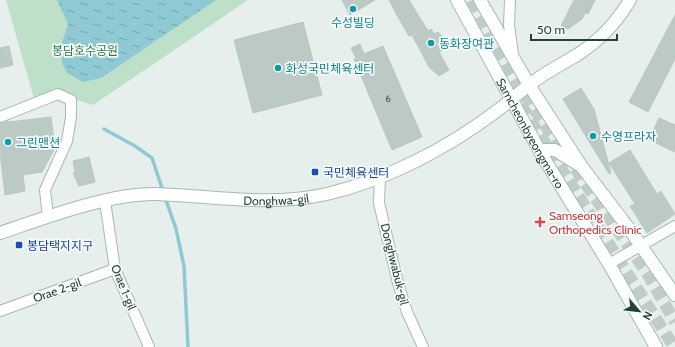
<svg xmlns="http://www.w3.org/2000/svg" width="675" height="347" font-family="Cabin,'Noto Sans KR',sans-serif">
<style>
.green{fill:#bfe0c8}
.water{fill:url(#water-ripples)}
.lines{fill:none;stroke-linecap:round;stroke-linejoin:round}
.stream{stroke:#8ec9d4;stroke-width:3.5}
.building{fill:#bbcac4;stroke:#b8c9c2}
.secondary-tunnel{stroke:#bfccc8;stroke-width:12;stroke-dasharray:12 6;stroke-linecap:butt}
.minor-casing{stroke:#a8b8b2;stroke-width:12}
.tertiary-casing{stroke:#a8b8b2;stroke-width:14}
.secondary-casing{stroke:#a4bbb3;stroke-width:14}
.minor{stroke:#fff;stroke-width:10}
.tertiary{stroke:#fff;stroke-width:12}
.secondary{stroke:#fff;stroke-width:12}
.culture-dot{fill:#0f9aa8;stroke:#f7fbf9;stroke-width:1.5}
.transit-dot{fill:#1a4fb4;stroke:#f7fbf9;stroke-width:1.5}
.health-dot{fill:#e0444e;stroke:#f7fbf9;stroke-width:1.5}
.labels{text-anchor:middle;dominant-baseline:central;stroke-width:3.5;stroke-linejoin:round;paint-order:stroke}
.number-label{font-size:10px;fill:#4a645c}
.culture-label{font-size:12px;fill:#0d838f;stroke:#f7fbf9;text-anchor:start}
.park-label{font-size:12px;fill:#2d7a4b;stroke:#f7fbf9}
.street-label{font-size:12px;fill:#24423a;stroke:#f7fbf9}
.transit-label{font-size:12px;fill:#164399;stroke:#f7fbf9;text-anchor:start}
.health-label{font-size:12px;fill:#be3a42;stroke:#f7fbf9;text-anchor:start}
</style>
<defs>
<pattern id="water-ripples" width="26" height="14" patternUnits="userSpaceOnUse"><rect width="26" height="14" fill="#8ec9d4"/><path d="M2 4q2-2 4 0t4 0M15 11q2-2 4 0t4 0" fill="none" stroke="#74a5ad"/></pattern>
</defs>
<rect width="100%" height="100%" fill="#e6efeb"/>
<path class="green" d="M6,0H248L93,105L58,94L35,102Z"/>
<path class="water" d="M57,0H216L101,78L83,82L67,73L62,63L61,46L68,24Z"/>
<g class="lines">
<path class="stream" d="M104,129L135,146L152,158L163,191
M165,197L176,229L184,266L188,347"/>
</g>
<path class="building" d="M342,0H375L350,15Z
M389,0H409L428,31L431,29L434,34L438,32L441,35L446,44L443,46L444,49L439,52L449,70L439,76L429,67L412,35L409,36L395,12Z
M574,0H595L588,14L585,13L582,19L568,29L561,26Z
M675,15V59L648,112L629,102Z
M303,22L322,95L253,113L234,40Z
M360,44L364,54L383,46L422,137L392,150L354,59L356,58L351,48Z
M9,46L13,65L0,68V48Z
M581,88L594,109L611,173L609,174L563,99Z
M51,117L55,148L42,172L23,175L25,191L5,195L1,162L0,123L8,121L9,122Z
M659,118L675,125V152L649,140Z
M630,150L657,194L661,191L675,214L647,233L630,206L635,204L609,163Z
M89,157L95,182L79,186L73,173L75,172L73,161Z"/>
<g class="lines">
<path class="secondary-tunnel" d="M472,0L521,90L647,273L675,322
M521,105L674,347"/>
<defs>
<path id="minor" d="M510,0L509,25L513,55
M0,117L58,94L71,100V117L67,141L45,190L48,217
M380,177L379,203L398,283L407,312L423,347
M105,201L115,269L149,347
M609,264L675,226
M0,311L115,269"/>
<g id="tertiary">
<path id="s1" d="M0,233C44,218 110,193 156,194C215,196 268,207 327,194C386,180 446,149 494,113C507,104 519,92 532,83C546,72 562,64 577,55C599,41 617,22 630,0"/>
</g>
<g id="secondary">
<path id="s2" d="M457,0L543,157L609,264L656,347"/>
<path d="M480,0L529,85L582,167L630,230L675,295"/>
<path d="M543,157L545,150H555L579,165"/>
</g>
</defs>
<use href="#minor" class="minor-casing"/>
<use href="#tertiary" class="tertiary-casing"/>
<use href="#secondary" class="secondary-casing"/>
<use href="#minor" class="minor"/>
<use href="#tertiary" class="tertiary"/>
<use href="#secondary" class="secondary"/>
</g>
<g class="culture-dot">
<circle cx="353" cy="9" r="4"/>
<circle cx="431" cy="43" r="4"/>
<circle cx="278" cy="68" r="4"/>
<circle cx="593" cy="136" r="4"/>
<circle cx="8" cy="142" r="4"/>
</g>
<g class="transit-dot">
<rect x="311" y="168" width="8" height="8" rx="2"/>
<rect x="15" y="241" width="8" height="8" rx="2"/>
</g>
<path class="health-dot" d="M538 216h4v4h4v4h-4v4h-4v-4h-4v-4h4z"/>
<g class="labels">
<g class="number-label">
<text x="388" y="98">6</text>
</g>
<g class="culture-label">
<text x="353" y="22" text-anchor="middle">수성빌딩</text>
<text x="439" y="43">동화장여관</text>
<text x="286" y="68">화성국민체육센터</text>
<text x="601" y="136">수영프라자</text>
<text x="16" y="142">그린맨션</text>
</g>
<g class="park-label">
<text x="85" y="50">봉담호수공원</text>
</g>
<g class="street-label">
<text stroke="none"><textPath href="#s2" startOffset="152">Samcheonbyeongma-ro</textPath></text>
<text stroke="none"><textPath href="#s1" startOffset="282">Donghwa-gil</textPath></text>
<text transform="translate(395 264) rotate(76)">Donghwabuk-gil</text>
<text transform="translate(124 287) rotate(68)">Orae 1-gil</text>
<text transform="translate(57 290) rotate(-20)">Orae 2-gil</text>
</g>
<g class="transit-label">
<text x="323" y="172">국민체육센터</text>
<text x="27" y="245">봉담택지지구</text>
</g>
<g class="health-label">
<text x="549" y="215">Samseong<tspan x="549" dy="14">Orthopedics Clinic</tspan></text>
</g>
</g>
<g transform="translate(639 311) rotate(118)" stroke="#f7fbf9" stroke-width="3" paint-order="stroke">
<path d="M0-3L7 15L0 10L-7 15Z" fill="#24423a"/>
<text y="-6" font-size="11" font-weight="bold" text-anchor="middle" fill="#24423a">N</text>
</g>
<path d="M531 34v6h86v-6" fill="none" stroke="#24423a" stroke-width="2"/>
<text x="537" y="34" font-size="12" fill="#24423a" stroke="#f7fbf9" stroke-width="3" paint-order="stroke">50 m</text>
</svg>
